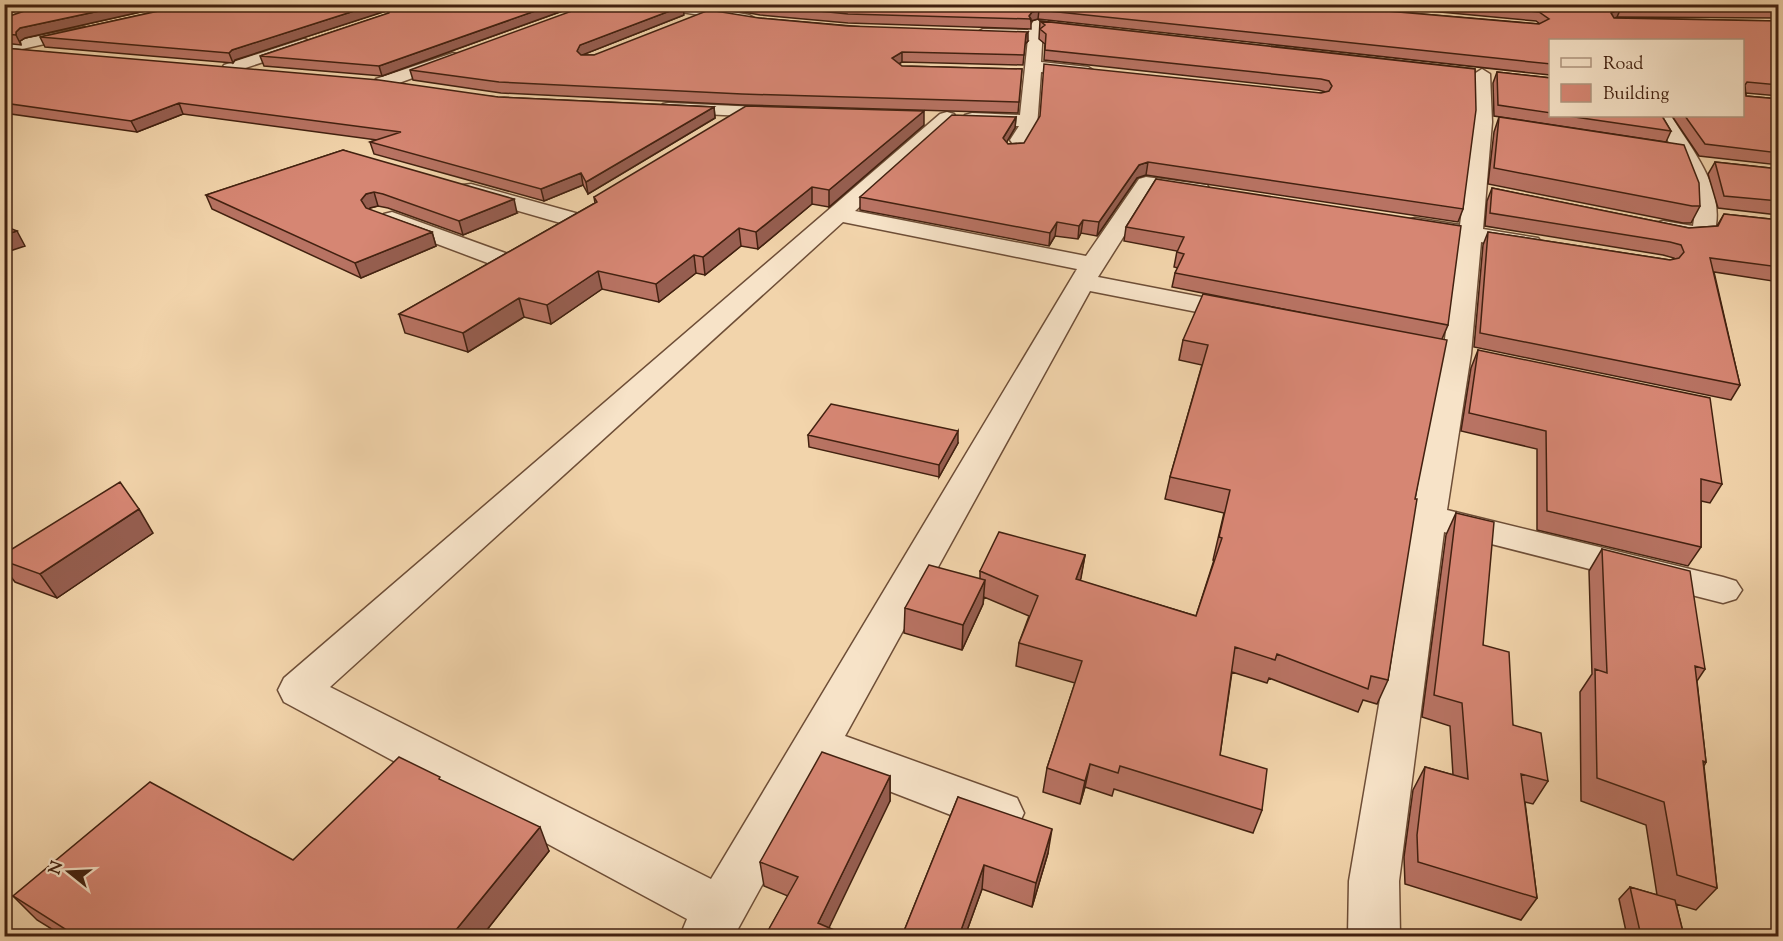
<svg xmlns="http://www.w3.org/2000/svg" width="1783" height="941" font-family="'Sorts Mill Goudy',serif">
<style>
.lines{fill:none;stroke-linecap:round;stroke-linejoin:round}
.street-casing{stroke:#6e4e37;stroke-width:3}
.street{fill:#f7e3c8;fill-rule:evenodd}
.wall{fill:#b87363;stroke:#422110;stroke-width:1.5}
.shaded-wall{fill:#965e50;stroke:#422110;stroke-width:1.5}
.building{fill:#d68673;stroke:#422110;stroke-width:1.5}
</style>
<rect width="100%" height="100%" fill="#f2d4ab"/>
<filter id="stains"><feTurbulence type="fractalNoise" baseFrequency=".00333" numOctaves="4"/><feColorMatrix values="0 0 0 0 .2 0 0 0 0 .09 0 0 0 0 .02 0 0 0 .5 -.17"/></filter>
<radialGradient id="worn" r=".72"><stop offset=".6" stop-color="#630" stop-opacity="0"/><stop offset="1" stop-color="#630" stop-opacity=".3"/></radialGradient>
<g class="lines">
<defs>
<path id="street" d="M651,4H686L749,15L756,19L749,23L657,8Z
M1044,4H1058L1043,28L1041,62L1088,67L1096,72L1088,77L1041,72L1037,127L1027,144H1013L1010,140L1019,126L972,125L965,123L963,119L965,115L972,113L1020,115L1028,39L983,37L976,33L983,29L1028,30Z
M85,27L90,28L92,31L90,34L4,53V43Z
M304,39L309,41L312,44L309,47L230,73L222,68L224,65Z
M453,53L459,55L461,58L459,61L388,87H376L374,83L376,79Z
M1482,69L1490,74L1492,122L1483,229L1538,238L1542,243L1538,248L1530,250L1481,242L1471,354L1447,510L1723,577L1736,581L1742,590L1736,599L1723,603L1444,532L1399,881L1400,936H1348L1349,881L1411,517L1443,354L1458,239L1407,230L1404,225L1407,220L1415,218L1460,225L1474,122V74Z
M669,103L783,108L789,109L792,113L789,117L783,118L663,112L660,108L663,104Z
M947,112L954,114L956,118L954,122L855,211L1086,256L1139,179L1146,177L1207,185L1210,190L1207,195L1199,196L1153,190L1098,277L1243,305L1252,307L1256,313L1252,319L1243,321L1090,291L845,736L1017,798L1024,813L1017,828L1000,834L827,767L734,936H680L687,919L284,702L278,690L284,678L940,114ZM843,222L1077,269L711,879L330,687Z
M1653,116H1671C1691,148 1722,185 1716,225C1715,230 1714,235 1710,237C1696,246 1670,237 1655,233L1652,228L1655,223L1663,221L1693,226C1701,186 1672,149 1653,116Z
M471,184L579,214L582,219L579,224L571,226L463,195L460,190L463,185Z
M392,212L511,255L514,260L511,265L502,267L493,265L384,224L381,219L384,214Z"/>
</defs>
<use href="#street" class="street-casing"/>
<use href="#street" class="street"/>
</g>
<path class="wall" d="M45,4H176L25,38L20,41L21,45L4,43V18Z
M181,4H582L382,76L264,66L260,56L389,13L386,11L235,60L233,63L45,47L40,37L181,6L182,5Z
M701,4H1305L1540,24L1536,21L1353,4H1779V20L1778,18L1617,17L1615,18L1779,21V96L1746,93V96L1779,99V165L1699,156L1672,116H1743L1551,40V76L1550,75L1038,19L1031,21V29L848,23L760,15Z
M684,15L582,55H594L759,18L1028,41L1025,44L1023,65L902,62L899,64L902,66L1022,69L1018,113L743,105L501,93L413,80L410,70Z
M1040,21L1475,69L1463,209L1458,222L1146,175L1137,178L1097,236L1081,233L1078,239L1055,236L1049,246L860,210V197L1016,117L1015,128L1006,142L1008,144L1024,143L1326,92L1318,90L1044,60L1045,44L1039,39Z
M4,48L498,97L714,107L715,118L588,194L583,185L544,201L374,154L370,142L377,140L183,114L137,132L4,113Z
M1497,72L1551,78V116H1662L1671,131L1666,142L1494,116L1493,83Z
M1499,117L1700,206L1691,223H1683L1488,184L1494,132Z
M924,125L829,207L812,204L758,249L741,246L705,275L696,273L659,302L602,289L551,324L524,317L468,352L405,333L399,314L595,203L594,197Z
M343,150L517,213L463,235L388,208L378,206L370,208L369,210L432,232L436,246L361,278L212,209L206,195Z
M1715,162L1779,169V217L1778,215L1718,208L1708,174Z
M1156,179L1448,325L1442,339L1415,499L1388,680L1377,704L1363,700L1358,712L1269,678L1267,683L1232,672L1220,755L1262,810L1253,833L1114,789L1112,796L1085,787L1080,804L1043,792L1047,768L1075,683L1016,666L1019,643L1029,616L984,597L983,604L962,650L904,633L905,608L980,579V571L1085,555L1080,581L1196,616L1214,560H1213L1224,513L1165,499L1170,477L1202,365L1179,360L1183,340L1318,316L1172,287L1175,273L1178,268L1174,267L1177,251L1124,241L1126,227Z
M1492,188L1689,228L1717,226L1724,214L1779,220V282L1714,272L1740,385L1731,400L1474,347L1483,245L1488,232L1670,260L1674,259V258L1663,255L1485,226L1487,201Z
M1478,350L1722,484L1710,503L1701,501V547L1688,566L1537,530V449L1461,431L1471,368Z
M808,435L958,443L939,477L809,447Z
M1456,513L1483,645L1513,725L1548,781L1533,804L1525,802L1537,898L1521,920L1405,884L1404,857L1413,790L1425,767L1453,775L1450,726L1422,717L1446,535Z
M153,533L57,598L15,582L4,568V554Z
M1602,549L1705,669L1697,681L1706,762L1704,766L1717,888L1696,910L1676,904L1684,936H1627L1619,899L1630,887L1657,895L1646,825L1581,801L1580,692L1592,674L1589,571Z
M890,776V801L765,936L788,896L764,886L760,862Z
M442,781L549,851L482,936H63L37,920L13,896L293,860Z
M958,797L1048,853L1032,907L982,889L965,936H902Z"/>
<path class="shaded-wall" d="M4,4H38L4,15Z
M132,4H176L25,38L20,41L21,45L16,35V32L20,28Z
M376,4H385L386,11L235,60L233,63L229,53L232,50Z
M555,4H582L382,76L379,66Z
M683,6L684,15L582,55L579,61L577,51L580,45Z
M1621,8L1617,17L1608,22L1611,13Z
M1039,10L1038,19L1031,21L1029,16L1032,12Z
M1028,32V41L1025,44L1026,34Z
M902,52V62L892,68V58Z
M179,103L183,114L137,132L131,121Z
M714,107L715,118L588,194L586,182Z
M924,111V125L829,207V190Z
M1016,117L1015,128L1002,150L1003,138Z
M1148,162L1146,175L1137,178L1097,236L1099,222L1139,165Z
M581,173L583,185L544,201L541,189Z
M812,187V204L758,249L756,232Z
M374,192L378,206L370,208L366,214L361,200L366,194Z
M514,199L517,213L463,235L459,221Z
M1083,220L1081,233L1078,239L1079,226Z
M1057,222L1055,236L1049,246L1050,233Z
M739,228L741,246L705,275L703,257Z
M17,231L25,246L4,253V235Z
M432,232L436,246L361,278L355,263Z
M694,255L696,273L659,302L656,284Z
M598,271L602,289L551,324L547,305Z
M519,298L524,317L468,352L463,333Z
M958,431V443L939,477V465Z
M139,509L153,533L57,598L40,574Z
M1085,555L1081,578L1072,603L1076,579Z
M985,580L983,604L962,650L963,625Z
M1090,764L1085,787L1080,804L1085,781Z
M890,776V801L825,936L818,923Z
M540,827L549,851L482,936H451Z
M1052,829L1048,853L1032,907L1036,883Z
M984,865L982,889L965,936H959Z"/>
<path class="building" d="M45,4H132L20,28L16,32V35L4,34V18Z
M182,4H376L232,50L229,53L40,37L181,6Z
M388,4H555L379,66L260,56L389,13L392,7Z
M591,4H674L683,6L580,45L577,51L581,55H594L709,10L759,18L848,26L1028,32L1026,34L1024,55L902,52L892,58L902,66L1022,69L1019,102L742,94L499,82L410,70Z
M751,4H1305L1539,24L1549,19L1539,12L1456,4H1779V9L1621,8L1611,13L1614,18L1779,21V85L1747,82L1745,85L1746,96L1779,99V153L1705,144L1685,116H1743V40H1551V64L1039,10L1032,12L1029,16L1031,19L848,14Z
M1040,21L1475,69L1476,110L1463,209L1148,162L1139,165L1099,222L1083,220L1079,226L1057,222L1050,233L860,197L952,115L1016,117L1003,138L1008,144L1024,143L1040,116L1044,64L1321,93L1329,91L1332,86L1329,81L1321,79L1045,50L1046,34L1040,29L1045,25Z
M4,48L379,80L498,97L714,107L586,182L581,173L541,189L370,142L401,132L179,103L131,121L4,103Z
M1497,72L1551,78V113L1498,105Z
M746,106L924,111L829,190L812,187L756,232L739,228L703,257L694,255L656,284L598,271L547,305L519,298L463,333L399,314L597,202L594,197Z
M1568,116H1662L1671,131Z
M1499,117L1684,145L1699,183L1700,206H1692L1494,168Z
M343,150L514,199L459,221L383,194L374,192L366,194L361,200L366,208L432,232L355,263L206,195Z
M1715,162L1779,169V201L1724,196Z
M1156,179L1461,226L1448,325L1175,273L1184,254L1177,252L1184,237L1126,227Z
M1492,188L1689,228L1718,226L1724,214L1779,220V267L1710,258L1740,385L1480,333L1488,232L1670,260L1679,258L1684,252L1681,245L1670,242L1490,213Z
M4,226L17,231L4,235Z
M1203,294L1447,340L1415,499H1417L1388,680L1371,676L1368,689L1277,654L1275,660L1235,647L1220,755L1267,769L1262,810L1120,766L1118,773L1090,764L1085,781L1047,768L1082,661L1019,643L1038,596L980,571L999,532L1085,555L1076,579L1196,616L1222,538L1219,537L1230,490L1170,477L1208,345L1183,340Z
M1478,350L1710,398L1722,484L1701,479V547L1547,511L1546,431L1469,413Z
M831,404L958,431L939,465L808,435Z
M120,482L139,509L40,574L4,561V554Z
M1456,513L1494,522L1483,645L1509,652L1513,725L1541,733L1548,781L1521,774L1537,898L1418,862L1417,835L1425,767L1468,779L1462,703L1434,695Z
M1602,549L1690,571L1705,669L1695,666L1706,762L1703,761L1717,888L1677,875L1664,802L1597,778L1595,669L1607,673Z
M929,565L985,580L963,625L905,608Z
M822,752L890,776L818,923L848,936H765L798,877L760,862Z
M399,757L440,777L439,779L540,827L451,936H76L13,896L150,782L293,860Z
M958,797L1052,829L1036,883L984,865L959,936H902Z
M1630,887L1675,900L1684,936H1641Z"/>
<rect width="1783" height="941" fill="none" stroke="#f2d4ab" stroke-width="24"/>
<rect x="6" y="6" width="1771" height="929" fill="none" stroke="#422110" stroke-width="3"/>
<rect x="12" y="12" width="1759" height="917" fill="none" stroke="#422110" stroke-width="1.5"/>
<rect x="1549" y="39" width="195" height="78" fill="#f7e3c8" stroke="#af957e" stroke-width="1.5"/>
<rect x="1561" y="58" width="30" height="9" fill="#f7e3c8" stroke="#af957e" stroke-width="1.5"/>
<text x="1603" y="69" font-size="18" fill="#422110">Road</text>
<rect x="1561" y="84" width="30" height="18" fill="#d68673" stroke="#af957e" stroke-width="1.5"/>
<text x="1603" y="99" font-size="18" fill="#422110">Building</text>
<g transform="translate(69 872) rotate(288)" stroke="#f7e3c8" stroke-width="4.5" paint-order="stroke">
<path d="M0-4.5L10 22L0 15L-10 22Z" fill="#422110"/>
<text y="-9" font-size="16" font-weight="bold" text-anchor="middle" fill="#422110">N</text>
</g>
<rect width="100%" height="100%" filter="url(#stains)"/>
<rect width="100%" height="100%" fill="url(#worn)"/>
</svg>
